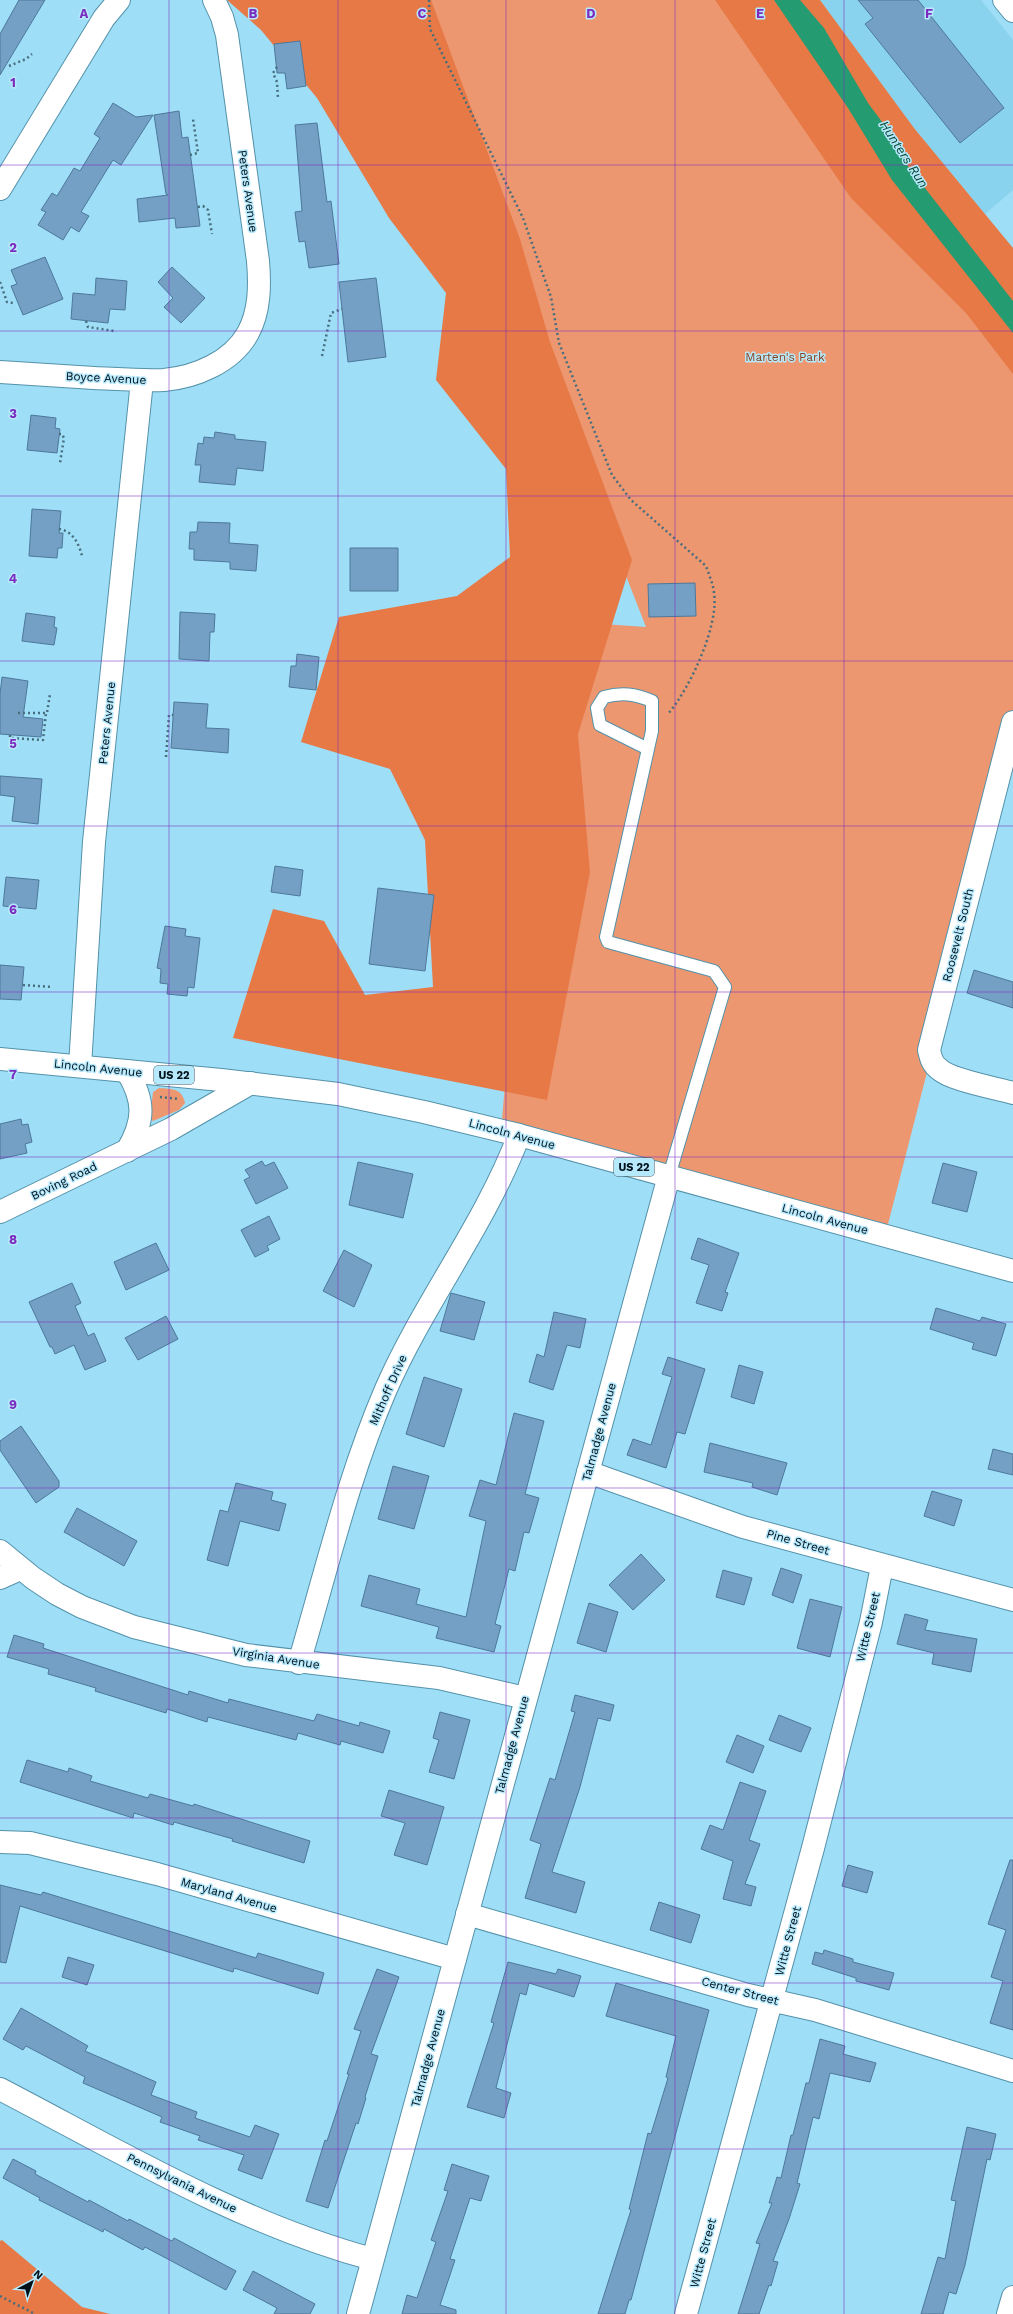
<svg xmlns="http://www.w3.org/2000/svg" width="1013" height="2314" font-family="'Work Sans',sans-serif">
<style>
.built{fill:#8ad3ef}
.green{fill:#ed9770}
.forest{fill:#e67946}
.water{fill:#259b72}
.building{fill:#74a0c5;stroke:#4d789b}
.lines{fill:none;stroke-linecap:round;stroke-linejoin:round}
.service-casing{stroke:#5492a9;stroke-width:14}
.minor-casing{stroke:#5492a9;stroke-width:24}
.tertiary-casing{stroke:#5492a9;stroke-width:24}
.secondary-casing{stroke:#5492a9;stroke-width:24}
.primary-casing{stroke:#5492a9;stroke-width:24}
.path{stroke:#476e7d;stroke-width:2.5;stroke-dasharray:2 3;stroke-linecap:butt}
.service{stroke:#fff;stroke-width:12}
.minor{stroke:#fff;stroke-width:22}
.tertiary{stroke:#fff;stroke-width:22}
.secondary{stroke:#fff;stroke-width:22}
.primary{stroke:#fff;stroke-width:22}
.grid{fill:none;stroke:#7b2cbf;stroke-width:1;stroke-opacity:0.55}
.labels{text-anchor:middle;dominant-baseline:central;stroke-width:3;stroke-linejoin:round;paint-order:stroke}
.shield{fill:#b7e9fd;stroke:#37525d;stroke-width:1}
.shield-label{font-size:11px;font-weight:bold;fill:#001119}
.street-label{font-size:12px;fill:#001119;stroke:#b7e9fd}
.park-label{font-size:12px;fill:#87411e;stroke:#b7e9fd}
.water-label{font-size:13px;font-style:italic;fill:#084833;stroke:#b7e9fd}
.grid-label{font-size:13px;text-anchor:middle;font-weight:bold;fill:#7b2cbf;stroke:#b7e9fd;stroke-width:3;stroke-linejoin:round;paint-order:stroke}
</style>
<rect width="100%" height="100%" fill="#9edef7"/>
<path class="built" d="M820,0H981L1013,40V190L985,214L914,128Z"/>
<path class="green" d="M401,0H791L1013,277V737L885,1236L501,1131L545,620L646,627Z
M159,1088C172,1089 182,1088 185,1103L179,1110L153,1121L150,1118L153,1092Z"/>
<path class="forest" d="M227,0H431L520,239L550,342L632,560L578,734L590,872L547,1100L233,1038L273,909L324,921L365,995L433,987L425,840L390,769L301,742L339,617L457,596L510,557L506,469L436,380L446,293L389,218L317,98L261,30Z
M715,0H820L914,128L1013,248V374L966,313L851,198Z
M2,2240L82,2307L110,2314H0V2241Z"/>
<path class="water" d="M774,0H800L824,28L868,103L897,142L907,165L1013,301V333L892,180L848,108Z"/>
<path class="building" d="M19,0H45L0,75V34Z
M858,0H918L1004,108L960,143L865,24L873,18Z
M300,41L306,86L287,89L285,73H277L274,44Z
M113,103L136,117L153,115L121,165L113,160L108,168L81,212L89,216L79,232L71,227L63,240L38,225L46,212L41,210L52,193L57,196L74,168L80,171L100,138L94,134Z
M179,111L182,138L188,137L200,226L176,228L175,218L139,222L137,199L168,195L166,194L154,115Z
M317,123L327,202L331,201L339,264L309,268L305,241L299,242L295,212L302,211L295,125Z
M45,257L63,299L23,315L11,286L17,284L11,270Z
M172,267L205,298L181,323L164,307L173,298L158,282Z
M96,278L127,281L125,310L110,309L108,323L71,319L73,293L95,295Z
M376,278L386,357L348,362L339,282Z
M31,415L56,418L55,428L60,429L57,453L27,450Z
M215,432L235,435V439L266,442L263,471L237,468L235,485L199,482L201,465H195L198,443L203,444L204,437L214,438Z
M32,509L61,511L59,533H63L62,548H58L57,558L29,556Z
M198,522L230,523L229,543L258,545L256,571L230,569V562L194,560V549H189L190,532H197Z
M350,548H398V591H350Z
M695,583L696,616L649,617L648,584Z
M180,612L215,614L214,632H210L209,661L179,659Z
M26,613L55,617L54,627L57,628L54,645L22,641Z
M297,654L319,657L316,690L289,687L291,666H296Z
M2,677L28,681L23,717L43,719L41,737L0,734V694Z
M174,702L208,704L206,728L229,729L228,753L171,748Z
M0,776L42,779L38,824L12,821L15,797L0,795Z
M275,866L303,870L300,896L271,892Z
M6,877L39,880L36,909L3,906Z
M378,888L434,895L425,971L369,964Z
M165,926L186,929L185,936L200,938L194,988L188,987L187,996L167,994L168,984L160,983L161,969L157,968Z
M0,965L24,967L21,1000L0,999Z
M974,970L1013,982V1008L967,993Z
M21,1119L22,1125L28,1124L32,1142L25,1144L27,1153L0,1159V1124Z
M262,1161L265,1166L274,1162L288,1188L256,1204L244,1180L250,1177L245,1170Z
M358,1162L413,1174L403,1218L349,1205Z
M943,1163L977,1172L967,1212L932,1203Z
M269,1216L280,1239L267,1246L269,1250L255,1257L241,1230Z
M698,1238L739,1253L725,1292L728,1293L722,1311L696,1303L709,1265L691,1259Z
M156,1243L169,1270L126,1290L114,1262Z
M344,1250L372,1265L354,1307L323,1291Z
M72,1283L81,1303L75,1306L88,1336L94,1333L106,1361L85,1370L74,1345L55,1354L52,1347H50L29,1302Z
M451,1293L485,1302L474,1340L440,1331Z
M936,1308L980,1321L982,1317L1006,1324L996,1356L972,1349L974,1343L930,1329Z
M554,1312L586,1319L580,1348L567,1345L553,1390L529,1382L537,1354L544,1357Z
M166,1316L178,1339L138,1360L125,1338Z
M668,1357L705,1369L685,1434L677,1432L666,1468L627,1455L633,1439L651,1445L672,1377L662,1374Z
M739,1365L763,1372L754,1404L731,1397Z
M424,1377L462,1389L444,1447L406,1434Z
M514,1413L544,1421L525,1494L539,1498L529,1533L524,1532L515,1571L509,1569L495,1624L501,1626L494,1652L436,1638L439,1627L361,1606L369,1575L420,1589L416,1604L466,1617L486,1521L469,1516L480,1480L496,1485Z
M21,1426L59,1481V1487L36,1503L0,1450V1441Z
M710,1443L787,1463L777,1495L752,1487L753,1483L704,1472Z
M993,1449L1013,1454V1475L988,1469Z
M393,1466L429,1476L414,1529L378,1519Z
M236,1483L273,1492L271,1500L286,1504L279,1531L240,1521L228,1566L207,1560L220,1510L228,1512Z
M932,1491L962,1500L954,1526L924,1516Z
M77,1508L137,1541L124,1566L64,1532Z
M641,1554L665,1580L633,1610L609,1585Z
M781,1568L802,1575L793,1603L772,1595Z
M723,1570L752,1578L744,1605L716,1597Z
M810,1599L842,1607L830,1657L797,1648Z
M589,1603L618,1612L606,1652L577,1643Z
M905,1614L928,1620L925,1630L977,1639L971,1672L932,1664L934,1653L897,1644Z
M14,1635L44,1644L43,1648L188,1695L189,1691L228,1703L229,1699L314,1721L317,1714L359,1726L360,1722L390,1731L383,1753L341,1741L340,1745L298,1733L296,1740L208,1717L207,1722L167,1709L166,1713L95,1691L96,1688L48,1674L49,1669L7,1657Z
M575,1695L614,1705L610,1721L598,1718L580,1787L552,1872L585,1882L576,1913L525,1898L541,1844L530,1840L550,1778L555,1780L575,1712L571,1711Z
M440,1712L470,1720L454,1779L429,1772L439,1740L433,1738Z
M779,1715L811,1728L801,1752L769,1740Z
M737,1735L764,1746L753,1773L726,1762Z
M27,1760L68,1772L69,1768L92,1776L90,1781L148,1798L150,1794L193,1806L194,1804L310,1841L304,1863L232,1841L233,1839L174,1822L173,1825L134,1813L133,1818L20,1782Z
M740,1782L766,1791L749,1840L760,1844L745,1884L756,1887L751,1906L723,1899L733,1861L701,1849L710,1825L723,1830Z
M389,1790L444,1807L427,1865L394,1855L405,1823L381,1816Z
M1010,1860H1013V2030L990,2023L1003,1981L991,1977L1006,1930L988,1924Z
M848,1865L873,1872L867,1893L842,1886Z
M0,1885L41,1895L43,1892L256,1958L258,1953L324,1973L318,1994L234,1968L233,1972L20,1906L6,1963L0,1962Z
M659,1902L700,1915L691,1943L650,1930Z
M824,1950L853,1959V1962L894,1973L889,1990L856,1981V1978L812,1964L815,1952L823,1954Z
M68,1957L94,1965L87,1985L62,1977Z
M508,1962L556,1974L558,1969L581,1976L574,1997L529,1983L526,1995L520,1993L496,2088L511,2093L504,2118L467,2107L494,2023L491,2022Z
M377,1969L399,1977L371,2054L378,2056L365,2097L366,2098L358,2124L356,2123L328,2208L306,2201L325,2140L327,2141L349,2074H347L361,2031L354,2029Z
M616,1983L709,2010L631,2300H629L625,2314H598L631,2210L629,2209L648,2133L651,2134L668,2078L666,2077L676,2036L606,2016Z
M21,2008L88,2046L85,2051L156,2082L151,2095L197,2112L195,2118L250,2137L255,2125L279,2134L262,2179L238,2170L244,2155L198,2140L200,2136L160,2122L162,2117L83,2083L85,2077L26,2046L23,2050L3,2039Z
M820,2039L845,2046L843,2054L876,2063L870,2082L830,2073L819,2119L813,2117L797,2183L800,2184L789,2219L773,2261L778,2262L771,2286L769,2285L759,2314H738L760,2244L756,2243L772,2203H769L777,2177L781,2178L791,2135H793L806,2083H809Z
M967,2127L996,2134L990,2160L987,2159L965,2265L956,2294L949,2292L943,2314H921L938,2257L945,2259L956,2201L951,2200Z
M13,2159L36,2171L35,2174L88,2202L89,2200L128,2221L129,2219L172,2241L174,2238L236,2271L226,2290L145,2247L143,2250L104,2229L103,2232L39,2200L40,2198L3,2178Z
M452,2164L489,2176L481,2201L470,2198L450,2259L455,2260L440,2305L456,2310V2314H402L407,2295L417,2298L436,2242L431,2240L448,2191L444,2190Z
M253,2271L315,2304L310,2314H274L277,2308L243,2290Z"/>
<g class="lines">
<defs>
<path id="service" d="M648,749L600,725L597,708L604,697C622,692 635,694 652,701V731L606,937L608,942L714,971L725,987L669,1176"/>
<path id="minor" d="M0,189L104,18L119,0
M0,372C31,374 63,376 94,378C117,379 141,381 164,380C196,377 232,362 248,333C260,311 260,285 258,261L227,35L222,17L214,0
M1013,722L929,1050C931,1058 932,1064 939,1069C950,1080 996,1088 1013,1093
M80,1066L94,842L142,381
M127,1071C145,1101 145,1120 127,1151
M0,1212L171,1129L251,1083
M588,1472L743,1527L1013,1600
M0,1551L33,1578L57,1594L82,1607L134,1627L246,1655L439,1678L525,1698
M0,1578L20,1569
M299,1663C326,1572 348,1477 386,1389C424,1302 485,1225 519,1135
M0,1842L30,1843L157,1874L455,1959
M467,1914L748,1995L815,2010L1013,2071
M0,2089C121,2152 239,2223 372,2259
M686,2314L813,1848L871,1622L882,1566
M1008,2314L1013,2297"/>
<path id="tertiary" d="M358,2314L669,1176"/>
<path id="secondary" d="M1004,0L1013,11"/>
<path id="primary" d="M0,1059L221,1080L338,1094L424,1112L519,1135L1013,1271"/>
</defs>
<use href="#service" class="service-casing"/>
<use href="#minor" class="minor-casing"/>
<use href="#tertiary" class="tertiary-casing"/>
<use href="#secondary" class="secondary-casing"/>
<use href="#primary" class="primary-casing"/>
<path class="path" d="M429,0L430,29L523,218L551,297L559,343L612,475L631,500L706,566C709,575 713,583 714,593C719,626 690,688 668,714
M9,66L26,59L32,54
M277,67L273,73L277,82L278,99
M190,155L198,153L193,119
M198,207L203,206L208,210L212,234
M0,282L7,302L13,303
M86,321L88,327L114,331
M322,356L331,313L342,309
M59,434H62L64,438L60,463
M59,529C73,531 79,544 82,556
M18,713H47L50,694
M10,735V738L43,740L46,713
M166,757L169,715H173
M23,985L53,987
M160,1097L179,1099
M0,2296L35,2314"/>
<use href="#service" class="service"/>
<use href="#minor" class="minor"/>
<use href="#tertiary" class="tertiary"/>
<use href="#secondary" class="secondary"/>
<use href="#primary" class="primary"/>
</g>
<path class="grid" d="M169,0V2314M338,0V2314M506,0V2314M675,0V2314M844,0V2314M0,165H1013M0,331H1013M0,496H1013M0,661H1013M0,826H1013M0,992H1013M0,1157H1013M0,1322H1013M0,1488H1013M0,1653H1013M0,1818H1013M0,1983H1013M0,2149H1013"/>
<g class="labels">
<g class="shield">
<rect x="154" y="1066" width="40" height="18" rx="3"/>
<rect x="614" y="1158" width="40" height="18" rx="3"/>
</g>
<g class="shield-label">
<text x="174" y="1075">US 22</text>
<text x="634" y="1167">US 22</text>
</g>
<g class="street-label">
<text transform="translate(248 191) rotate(82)">Peters Avenue</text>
<text transform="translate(106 378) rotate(3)">Boyce Avenue</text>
<text transform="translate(107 723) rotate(-84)">Peters Avenue</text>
<text transform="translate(958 935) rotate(-76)">Roosevelt South</text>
<text transform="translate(98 1068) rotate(6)">Lincoln Avenue</text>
<text transform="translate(512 1134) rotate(15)">Lincoln Avenue</text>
<text transform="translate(64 1181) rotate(-26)">Boving Road</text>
<text transform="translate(825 1219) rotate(15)">Lincoln Avenue</text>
<text transform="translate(388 1390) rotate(-66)">Mithoff Drive</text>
<text transform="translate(599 1432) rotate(-75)">Talmadge Avenue</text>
<text transform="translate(798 1542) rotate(16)">Pine Street</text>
<text transform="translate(868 1627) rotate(-77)">Witte Street</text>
<text transform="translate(276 1658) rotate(9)">Virginia Avenue</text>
<text transform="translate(512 1745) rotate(-75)">Talmadge Avenue</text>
<text transform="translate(229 1895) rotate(16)">Maryland Avenue</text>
<text transform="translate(788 1941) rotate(-75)">Witte Street</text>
<text transform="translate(740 1991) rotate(15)">Center Street</text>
<text transform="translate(428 2058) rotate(-75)">Talmadge Avenue</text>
<text transform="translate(182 2183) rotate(26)">Pennsylvania Avenue</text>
<text transform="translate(703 2253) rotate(-75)">Witte Street</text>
</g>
<g class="park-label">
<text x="785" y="357">Marten's Park</text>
</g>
<g class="water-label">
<text transform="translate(904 154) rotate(57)">Hunters Run</text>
</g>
</g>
<g class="grid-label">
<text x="84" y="18">A</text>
<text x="253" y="18">B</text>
<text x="422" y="18">C</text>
<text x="591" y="18">D</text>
<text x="760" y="18">E</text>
<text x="929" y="18">F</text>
<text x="13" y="87">1</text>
<text x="13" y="252">2</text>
<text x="13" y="418">3</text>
<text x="13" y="583">4</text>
<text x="13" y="748">5</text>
<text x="13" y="914">6</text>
<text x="13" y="1079">7</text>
<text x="13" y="1244">8</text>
<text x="13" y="1409">9</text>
</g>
<g transform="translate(32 2282) rotate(41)" stroke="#b7e9fd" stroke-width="3" paint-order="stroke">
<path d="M0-3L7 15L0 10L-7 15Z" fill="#001119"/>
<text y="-6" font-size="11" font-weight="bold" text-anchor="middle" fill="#001119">N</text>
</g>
</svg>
